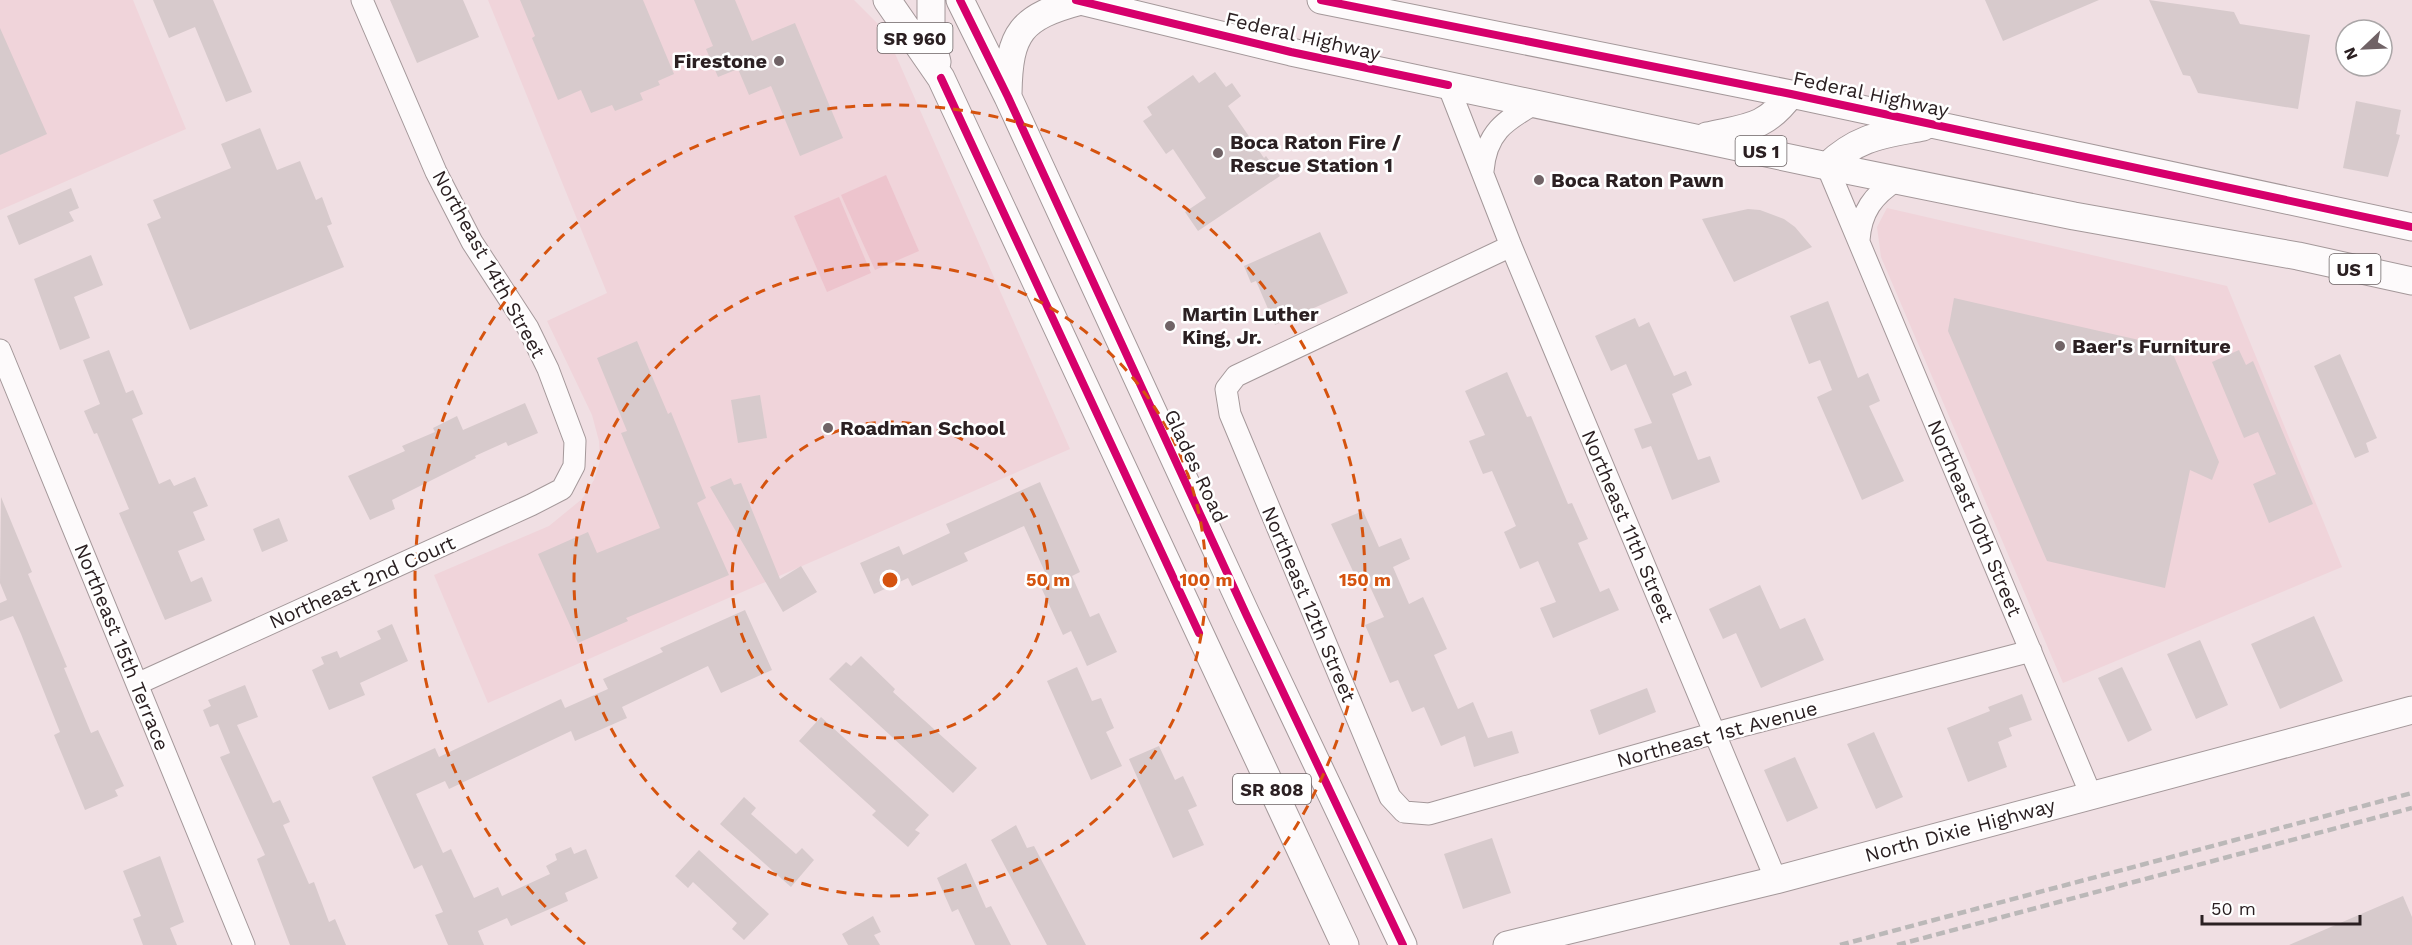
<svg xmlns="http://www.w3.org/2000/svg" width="2412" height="945" font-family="'Work Sans',sans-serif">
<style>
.built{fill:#f0d4da}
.grass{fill:#edc4cd}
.building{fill:#d7cacc}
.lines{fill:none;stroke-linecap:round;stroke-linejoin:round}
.minor-casing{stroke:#a4989a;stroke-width:23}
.major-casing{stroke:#a4989a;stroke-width:29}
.minor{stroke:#fdfafb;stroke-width:21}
.major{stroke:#fdfafb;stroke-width:27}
.rail{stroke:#bbb8b8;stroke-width:4.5;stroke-dasharray:9 4.5;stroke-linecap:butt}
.cycleway-casing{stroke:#fff;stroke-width:11}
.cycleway{stroke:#d6006c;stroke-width:8}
.ring{fill:none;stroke:#d5530e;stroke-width:3;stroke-dasharray:10 8}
.poi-dot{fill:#706366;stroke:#fff;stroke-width:2}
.labels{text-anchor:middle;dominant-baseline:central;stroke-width:5;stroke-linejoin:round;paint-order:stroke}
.shield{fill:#fff;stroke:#6b6364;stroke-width:1.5}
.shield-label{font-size:18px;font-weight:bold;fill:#2b2022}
.street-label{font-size:20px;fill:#2b2022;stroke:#fff}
.poi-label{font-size:20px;font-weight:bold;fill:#2b2022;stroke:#fff;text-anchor:start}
.centre{fill:#d5530e;stroke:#fff;stroke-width:3}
.ring-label{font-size:18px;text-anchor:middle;font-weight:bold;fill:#d5530e;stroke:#fff;stroke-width:5;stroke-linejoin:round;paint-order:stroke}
</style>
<rect width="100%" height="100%" fill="#f0dfe3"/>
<path class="built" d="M0,0H133L186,129L0,210Z
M488,0H854L885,31L1070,449L488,703L434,575L549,526L582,499L594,480L600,461L599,441L592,415L547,321L607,293Z
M1887,208L2227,286L2342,567L2063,683L1881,257L1877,227Z"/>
<path class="grass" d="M886,175L919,251L875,270L841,195Z
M839,197L871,273L827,292L794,216Z"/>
<path class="building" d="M153,0H213L252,92L226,102L195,27L169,38Z
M390,0H463L479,37L417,63Z
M520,0H643L674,74L658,81L660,85L640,93L643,100L615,111L612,105L591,113L581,90L558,100L532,38L535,36Z
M694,0H735L752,41L795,23L843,138L800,156L771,86L749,95L738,69L718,77L706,49L713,46Z
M1985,0H2099L2003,41Z
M2149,0L2234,12L2240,24L2310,35L2298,109L2198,93L2190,76L2183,75Z
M0,28L47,134L0,155Z
M1215,72L1226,87L1232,83L1241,96L1228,106L1264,158L1266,156L1280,176L1198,231L1185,212L1206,198L1173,149L1166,154L1143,121L1152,115L1147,107L1193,75L1199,83Z
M2356,101L2401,110L2396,134L2400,135L2388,177L2343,168Z
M260,128L277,170L300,161L316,200L322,197L332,224L327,226L344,267L190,330L147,224L161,218L153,200L231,168L221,144Z
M71,188L79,208L69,212L74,221L19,245L7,216Z
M1748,209L1760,210L1784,219L1795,227L1812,247L1734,282L1702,219Z
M1320,232L1348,293L1275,325L1256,281L1251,283L1244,266Z
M91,255L103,285L74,297L90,338L60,350L34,279Z
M1954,298L2170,347L2219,462L2212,480L2190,470L2165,588L2047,561L1948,331Z
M1828,301L1858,378L1868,373L1880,401L1869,406L1904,481L1862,500L1817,397L1832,390L1820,360L1809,364L1790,316Z
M1635,318L1639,327L1649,322L1674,376L1686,371L1692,385L1672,394L1698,460L1710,456L1720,482L1672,500L1651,446L1642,449L1634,429L1652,423L1626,364L1611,371L1595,336Z
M637,341L668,414L671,412L706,498L697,503L729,575L626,618L628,621L578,643L538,554L588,532L597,553L660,528L621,433L627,431L597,358Z
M109,350L126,393L133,390L143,414L132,419L159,484L170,479L174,486L195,477L208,506L193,512L205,540L178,551L191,582L202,577L212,601L165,620L119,513L129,509L97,433L94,434L84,411L100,404L83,360Z
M2239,350L2246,365L2253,361L2313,504L2269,523L2253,484L2276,474L2258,432L2244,438L2212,362Z
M2340,354L2377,438L2366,443L2369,452L2355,458L2314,366Z
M1507,372L1527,417L1531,416L1568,504L1572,503L1588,539L1578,543L1600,592L1609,588L1619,610L1553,638L1540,608L1556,602L1538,561L1520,569L1504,532L1516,526L1492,471L1483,474L1469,441L1485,435L1465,391Z
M760,395L767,438L738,443L731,400Z
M525,403L538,433L508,446L506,442L475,456L476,458L392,500L395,509L370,520L348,476L405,451L402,446L435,432L433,428L457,416L463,430Z
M731,478L734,485L741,483L780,579L801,566L817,592L783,612L710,487Z
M1040,482L1080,572L1072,576L1090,617L1099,613L1117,652L1087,666L1071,631L1063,635L1040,585L1049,581L1024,526L964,553L968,561L912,586L908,578L874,594L860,563L899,546L903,555L950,533L946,524Z
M1,497L32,572L28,574L67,667L64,668L91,733L98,730L124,786L115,790L118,796L85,810L54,735L60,732L21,634L13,616L0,621V603L7,600L0,583Z
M1363,511L1379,547L1401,538L1410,559L1393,567L1409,604L1423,597L1447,649L1434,655L1458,709L1473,702L1488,738L1512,731L1519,753L1474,767L1465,736L1441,746L1424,707L1412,712L1398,680L1390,683L1365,625L1384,617L1366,578L1358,582L1331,524Z
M279,518L288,541L262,552L253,529Z
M1760,585L1780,629L1805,618L1824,660L1761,688L1736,633L1723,639L1709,609Z
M745,610L772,670L721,693L708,666L622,707L627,718L575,741L571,731L449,789L445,781L416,794L443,853L451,849L474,898L498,887L502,896L550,874L546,866L557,860L555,854L571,847L574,854L586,849L598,878L565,893L568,901L511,926L507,918L478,931L484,945H448L435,915L443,912L422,865L414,869L372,777L435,748L439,757L561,699L565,708L608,689L603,679L663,652L660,648Z
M2314,616L2343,681L2280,709L2251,644Z
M392,624L408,661L360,683L365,695L329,710L312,670L324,664L321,657L337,651L340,658L381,639L377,631Z
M2200,640L2228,705L2196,719L2167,654Z
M861,656L895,689L893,692L977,768L953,793L829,679L846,662L851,666Z
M1077,667L1092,701L1101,698L1114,728L1106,732L1122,766L1091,780L1047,681Z
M2122,667L2152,730L2128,742L2098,678Z
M245,685L258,717L237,725L273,803L280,800L290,822L283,825L309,884L314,882L329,922L335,919L346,945H290L272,898L257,859L265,855L220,757L230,753L218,724L210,727L203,710L211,706L208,700Z
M1647,688L1656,712L1599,735L1590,710Z
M2022,694L2032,720L2009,728L2012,736L1998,742L2007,767L1968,782L1947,728L1990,711L1988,707Z
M821,717L929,815L915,830L920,833L908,847L872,815L876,811L799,741Z
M1874,732L1903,797L1876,809L1847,744Z
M1159,746L1175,780L1183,776L1197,806L1188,810L1204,845L1173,858L1129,759Z
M1795,757L1818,808L1787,822L1764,770Z
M744,797L756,808L751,814L796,854L802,848L814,860L791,887L720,824Z
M1016,825L1027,848L1034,846L1086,945H1047L991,840Z
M1492,838L1511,893L1463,909L1444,854Z
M699,850L769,914L744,940L732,929L737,923L693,882L688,888L675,876Z
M160,856L184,922L170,928L177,945H143L133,919L141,916L123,871Z
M966,863L986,908L991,906L1011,945H975L958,909L952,912L937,878Z
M2403,896L2412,917V945H2289Z
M873,916L881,932L874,935L880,945H848L842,934Z"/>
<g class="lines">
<defs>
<path id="minor" d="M1448,85L1511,246L1776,880
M1827,166L2091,795
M1483,171C1486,133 1504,121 1536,103
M1859,240C1861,212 1873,195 1897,180
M1511,246L1236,376L1226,389L1230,414L1390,797L1404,812L1429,814L1715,733L2031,651
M0,350L244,945
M137,684L531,505L562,489L574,466L575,441L548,369L528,328L472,242L436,172L362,0"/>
<path id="major" d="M887,0L941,78L1345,945
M931,0V39L937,62
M960,0L1008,97L1246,614L1403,945
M1076,0L1291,52L1827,166L2074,216L2298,256L2412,281
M1321,0L1791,94L2412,227
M1008,94C1009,32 1021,17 1081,1
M1707,136C1747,127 1765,129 1791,94
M1827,166C1859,136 1882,135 1923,127
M1507,945L1776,880L2412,710"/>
</defs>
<use href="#minor" class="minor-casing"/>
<use href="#major" class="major-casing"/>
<use href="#minor" class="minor"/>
<use href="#major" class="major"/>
<path class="rail" d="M1840,945L2412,793
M1897,945L2412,808"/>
<defs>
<path id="cycleway" d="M960,0L1008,97L1246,614L1403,945
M1076,0L1291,52L1448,85
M1321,0L1791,94L2412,227
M941,78L1199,633"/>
</defs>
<use href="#cycleway" class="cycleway-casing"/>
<use href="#cycleway" class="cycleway"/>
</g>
<g class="ring">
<circle cx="890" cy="580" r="158"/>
<circle cx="890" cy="580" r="316"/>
<path d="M585 944A475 475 0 1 1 1195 944"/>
</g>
<g class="poi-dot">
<circle cx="779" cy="61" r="6"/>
<circle cx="1218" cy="153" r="6"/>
<circle cx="1539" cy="180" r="6"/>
<circle cx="1170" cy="326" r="6"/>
<circle cx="2060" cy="346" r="6"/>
<circle cx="828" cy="428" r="6"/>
</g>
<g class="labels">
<g class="shield">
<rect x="877.5" y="23" width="75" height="30" rx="4.5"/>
<rect x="1735.5" y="136" width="51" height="30" rx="4.5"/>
<rect x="2329.5" y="254" width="51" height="30" rx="4.5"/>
<rect x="1233" y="774" width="78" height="30" rx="4.5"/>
</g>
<g class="shield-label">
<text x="915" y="38">SR 960</text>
<text x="1761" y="151">US 1</text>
<text x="2355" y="269">US 1</text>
<text x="1272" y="789">SR 808</text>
</g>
<g class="street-label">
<text transform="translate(1303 36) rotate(13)">Federal Highway</text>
<text transform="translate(1871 94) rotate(12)">Federal Highway</text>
<text transform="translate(489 264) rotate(61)">Northeast 14th Street</text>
<text transform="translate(1196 466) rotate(65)">Glades Road</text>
<text transform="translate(1975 518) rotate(67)">Northeast 10th Street</text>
<text transform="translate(1628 526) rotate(67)">Northeast 11th Street</text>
<text transform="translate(362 582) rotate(-24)">Northeast 2nd Court</text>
<text transform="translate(1309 604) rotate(67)">Northeast 12th Street</text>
<text transform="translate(122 647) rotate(68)">Northeast 15th Terrace</text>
<text transform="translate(1717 734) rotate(-15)">Northeast 1st Avenue</text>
<text transform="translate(1960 830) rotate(-15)">North Dixie Highway</text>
</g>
<g class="poi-label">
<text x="767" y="61" text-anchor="end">Firestone</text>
<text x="1230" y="142">Boca Raton Fire /<tspan x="1230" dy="23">Rescue Station 1</tspan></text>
<text x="1551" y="180">Boca Raton Pawn</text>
<text x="1182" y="314">Martin Luther<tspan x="1182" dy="23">King, Jr.</tspan></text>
<text x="2072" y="346">Baer's Furniture</text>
<text x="840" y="428">Roadman School</text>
</g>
</g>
<circle cx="890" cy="580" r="9" class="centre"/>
<g class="ring-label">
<text x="1048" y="586">50 m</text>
<text x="1206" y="586">100 m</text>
<text x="1365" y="586">150 m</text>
</g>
<g transform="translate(2364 48) rotate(247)"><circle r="28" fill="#ffffff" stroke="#aaa6a7" stroke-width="1.5"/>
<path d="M0-4.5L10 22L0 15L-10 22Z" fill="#706366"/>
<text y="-9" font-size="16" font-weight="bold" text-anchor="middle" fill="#2b2022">N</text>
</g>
<path d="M2202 915v9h158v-9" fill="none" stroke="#2b2022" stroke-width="3"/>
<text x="2211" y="915" font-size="18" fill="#2b2022" stroke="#ffffff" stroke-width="4.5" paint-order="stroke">50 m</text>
</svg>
